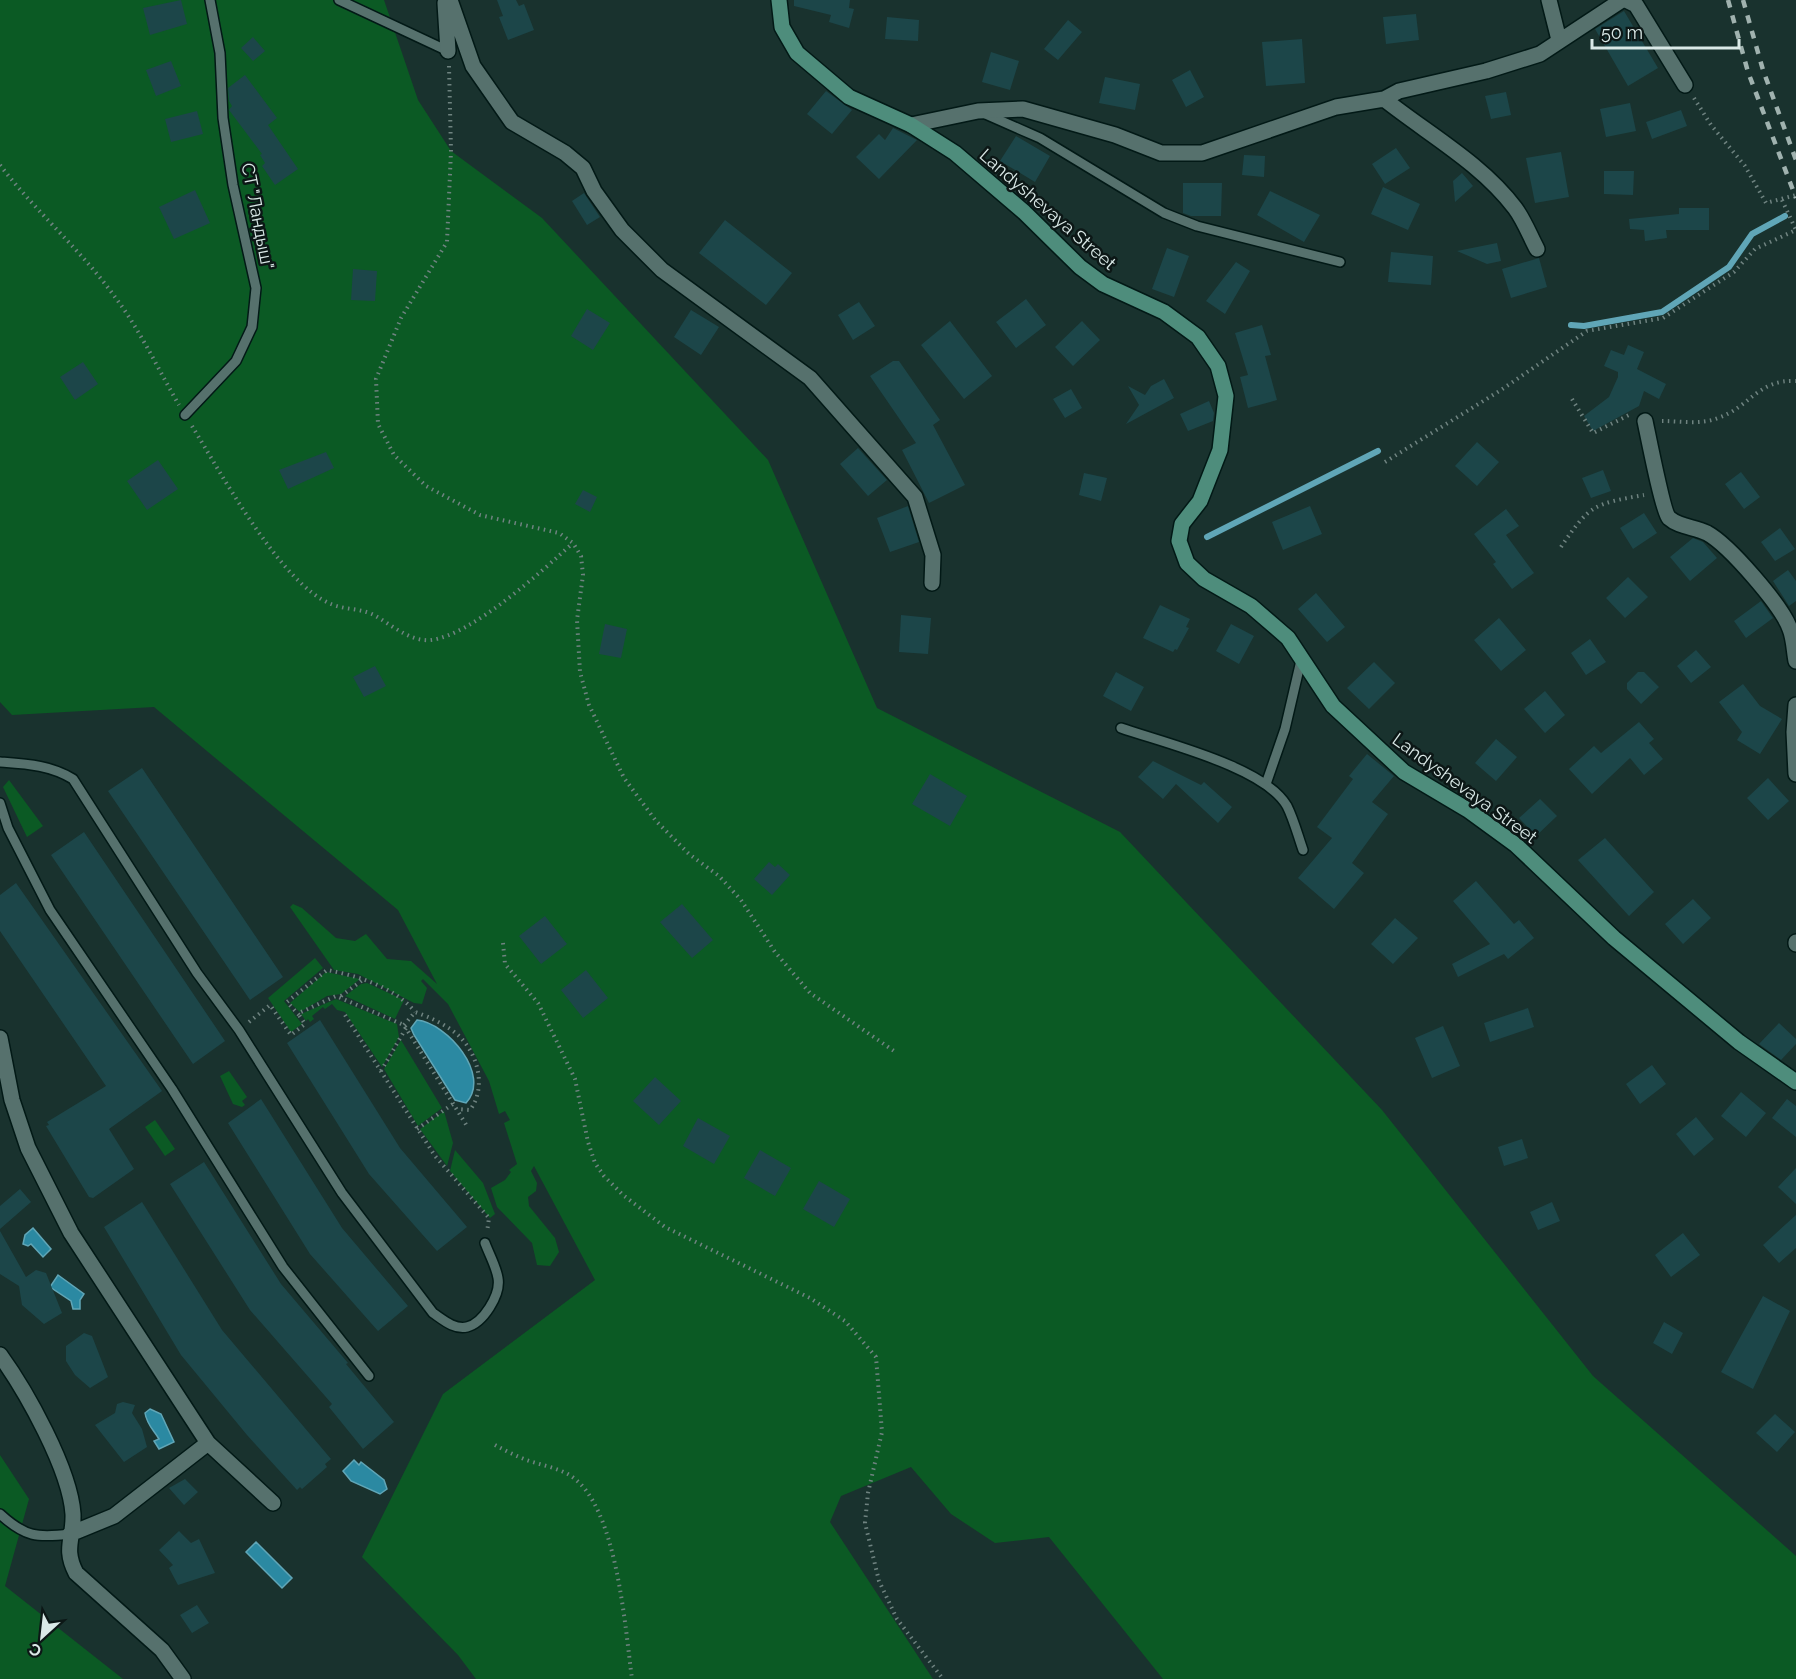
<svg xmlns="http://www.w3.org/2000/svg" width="1796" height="1679" font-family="Raleway,sans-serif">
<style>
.green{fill:#0b5a24}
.water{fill:#2b89a2;stroke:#60a6b7;stroke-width:1.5}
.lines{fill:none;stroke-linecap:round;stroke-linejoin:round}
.stream{stroke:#60a6b7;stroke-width:6}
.building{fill:#1c4649}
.lane-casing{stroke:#021916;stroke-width:12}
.street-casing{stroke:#021916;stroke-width:18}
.secondary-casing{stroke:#021916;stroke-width:18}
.path{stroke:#6f8380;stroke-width:4;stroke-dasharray:1.5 4.5;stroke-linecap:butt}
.lane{stroke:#56716d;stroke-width:9}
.street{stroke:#56716d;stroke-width:15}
.secondary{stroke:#4e8d7c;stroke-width:15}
.rail{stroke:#a0b2af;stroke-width:4.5;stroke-dasharray:8 8;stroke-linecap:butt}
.labels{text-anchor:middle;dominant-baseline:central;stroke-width:5;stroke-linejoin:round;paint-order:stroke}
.street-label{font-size:18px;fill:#dae9e7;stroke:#0c1716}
</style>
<rect width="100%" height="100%" fill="#19322e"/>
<path class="green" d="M0,0H384L418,100L451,151L542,218L768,460L877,708L1120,832L1382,1110L1593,1376L1796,1556V1679H1163L1049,1537L995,1543L951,1514L911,1467L841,1496L830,1522L933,1679H476L458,1655L362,1557L443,1394L595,1280L534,1166L531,1171L537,1183L536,1191L528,1197L529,1206L555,1238L559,1252L550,1266L537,1265L532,1243L497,1207L491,1188L505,1180L511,1172L509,1170L517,1164L504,1123L510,1120L505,1111L499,1114L489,1081L448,1004L423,979L421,981L427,988L422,1004L414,1003L358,974L334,970L290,907L293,904L302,908L336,938L355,941L366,934L387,959L411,961L437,984L398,910L154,707L12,715L0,702Z
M9,780L43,826L27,837L3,787Z
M315,958L323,968L284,1001L302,1024L291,1032L268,998Z
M326,972L360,979L341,994L327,996L300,1012L290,1003Z
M367,983L404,1000L395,1019L345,996L361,984Z
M336,999L397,1024L399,1037L382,1067L345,1012L337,1010L332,1004L325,1009L323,1007L312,1016L314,1019L310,1022L308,1019L306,1021L301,1014Z
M401,1040L442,1108L418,1126L384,1069Z
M229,1071L247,1097L242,1101L245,1105L242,1107L233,1104L220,1076Z
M444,1111L453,1143L447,1166L420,1129Z
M155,1120L175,1149L165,1156L145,1127Z
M455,1150L483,1183L495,1214L490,1218L450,1171Z
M0,1455L29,1499L5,1586L123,1679H0Z"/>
<path class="water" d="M417,1020C447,1023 492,1075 466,1103L455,1100L414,1035L411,1028Z
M33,1228L51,1249L43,1257L31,1244L28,1246L23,1244L25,1235Z
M58,1275L84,1294L80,1300V1309H73L71,1301L50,1287Z
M150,1409L161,1414L174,1442L159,1449L154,1441L159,1439C153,1429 147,1425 145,1413Z
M354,1460L359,1465L361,1462L384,1480L387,1489L380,1494L351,1481L343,1471Z
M256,1542L292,1578L282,1588L246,1552Z"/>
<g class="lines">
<path class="stream" d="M1571,325L1584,326L1662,312L1729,267L1752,234L1785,216
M1207,537L1378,451"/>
</g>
<path class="building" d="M181,0L187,24L150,35L143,8Z
M497,0H516L519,6L524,4L534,30L508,40L499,17L503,16Z
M794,0H850L849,8L854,9L849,28L829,22L831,15L794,6Z
M1624,11L1658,68L1628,86L1595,29Z
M1416,14L1419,40L1386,44L1383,17Z
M887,17L919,20L918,41L885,39Z
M1068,20L1082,32L1058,60L1044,49Z
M253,37L265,51L253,61L241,48Z
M1302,39L1305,83L1266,86L1262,42Z
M991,52L1019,61L1010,90L982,82Z
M171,61L181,86L156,96L146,70Z
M1190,70L1204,97L1186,107L1172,80Z
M245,75L277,118L268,125L298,169L275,185L262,166L265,163L260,155L262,154L229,110L232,106L229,101L228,88Z
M1105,77L1140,84L1135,110L1099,103Z
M826,91L852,110L832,134L807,114Z
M1506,92L1511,115L1491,119L1485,96Z
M1630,103L1636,131L1606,137L1600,109Z
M1681,110L1687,126L1652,139L1646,122Z
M197,111L203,134L171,142L165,119Z
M893,128L917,140L879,179L856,157L879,134L885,140Z
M1016,136L1050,156L1035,182L1000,161Z
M1396,148L1410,168L1385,184L1372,164Z
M1561,152L1569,197L1535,203L1526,158Z
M1244,155L1265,156L1264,177L1242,175Z
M1604,171H1634L1633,195L1604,194Z
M1462,173L1473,186L1455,202L1453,181Z
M1183,183H1222L1221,216H1191L1183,213Z
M1383,187L1420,204L1408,230L1371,214Z
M195,190L210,223L174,239L159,207Z
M1270,191L1320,215L1304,242L1257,215Z
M584,193L600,217L587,225L572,201Z
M1679,208H1709V230H1666L1667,238L1645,241L1644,230L1630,229L1629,219L1679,214Z
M725,220L792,273L766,305L699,253Z
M1497,243L1501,261L1487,264L1457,251Z
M1167,248L1189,256L1174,297L1152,289Z
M1391,252L1433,256L1431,285L1388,282Z
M1539,258L1547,287L1511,298L1502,269Z
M1236,262L1250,271L1225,314L1206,301Z
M353,269L377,271L375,301L351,300Z
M1026,299L1046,325L1016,348L996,322Z
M859,302L875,326L853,340L838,315Z
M587,309L610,323L593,350L571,336Z
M691,310L719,327L701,355L674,337Z
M950,321L992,376L964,399L921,345Z
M1082,321L1100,340L1073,366L1055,347Z
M1262,325L1271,355L1265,356L1277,400L1248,408L1240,377L1248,375L1235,333Z
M1628,345L1644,352L1637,369L1666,384L1659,399L1644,391L1639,406L1593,431L1584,416L1609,397L1618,377V372L1604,366L1611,350L1624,355Z
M893,361H899L940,420L933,425L965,485L929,503L902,450L916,443L870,376Z
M83,362L98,384L75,400L60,377Z
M1164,379L1174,398L1126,424L1139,405L1128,386L1145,395L1151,386Z
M1071,389L1082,408L1065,418L1053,399Z
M1209,401L1214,413L1213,421L1188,431L1180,414Z
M1477,442L1499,462L1477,486L1455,466Z
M858,448L887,480L868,496L840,464Z
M326,452L334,468L288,489L279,470Z
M158,460L178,489L147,510L127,481Z
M1603,470L1611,491L1591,498L1582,478Z
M1741,472L1760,497L1744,509L1725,484Z
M1084,473L1107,478L1101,501L1079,495Z
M583,490L597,497L590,512L575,504Z
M908,506L919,542L890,552L877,518Z
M1310,506L1322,534L1283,550L1272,522Z
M1506,509L1519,526L1506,535L1534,573L1512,589L1493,564L1496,562L1474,534Z
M1644,513L1657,533L1633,549L1620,528Z
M1780,528L1795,549L1775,561L1761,542Z
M1693,538L1703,542L1717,558L1690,581L1670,557Z
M1788,570L1796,581V601L1789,606L1773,581Z
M1628,577L1648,597L1625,618L1606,598Z
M1316,593L1345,627L1327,642L1298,609Z
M1761,601L1773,618L1746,638L1734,621Z
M1160,605L1190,619L1186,627L1189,628L1177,650L1175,649L1173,652L1143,638Z
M901,615L931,618L928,654L899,652Z
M1499,618L1526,650L1501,671L1474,640Z
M605,624L627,629L621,658L599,654Z
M1231,624L1254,636L1239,664L1216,651Z
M1590,639L1606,662L1586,675L1571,653Z
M1696,650L1711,667L1691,683L1677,666Z
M1374,662L1395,683L1369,709L1347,688Z
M375,666L386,686L364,697L353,677Z
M1116,672L1144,687L1131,711L1103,696Z
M1638,672H1644L1659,687L1641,704L1627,689V683Z
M1743,684L1760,706L1782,719L1760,754L1737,740L1742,732L1719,702Z
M1545,691L1565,715L1545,733L1524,709Z
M1639,722L1654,739L1649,743L1663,759L1644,775L1630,758L1592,794L1569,769L1594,746L1601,753Z
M1496,739L1517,757L1496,781L1475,763Z
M1367,754L1394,776L1372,802L1388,814L1352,863L1364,873L1334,909L1298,878L1332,838L1317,827L1353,779L1349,776Z
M1153,761L1201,785L1204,782L1232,807L1218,823L1176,784L1163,799L1138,777Z
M142,768L283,977L250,1000L108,791Z
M930,774L967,796L950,826L912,804Z
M1768,778L1789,801L1768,820L1747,798Z
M1540,799L1557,816L1536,836L1519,818Z
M84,832L225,1041L193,1064L51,855Z
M1605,838L1654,892L1629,916L1578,860Z
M769,862L775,867L778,864L790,875L772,895L754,879Z
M1476,881L1514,924L1519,920L1534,938L1508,959L1504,954L1458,977L1452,964L1490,944L1453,901Z
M16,883L162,1091L109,1129L134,1169L93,1198L89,1197L46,1126L49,1125L47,1122L106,1086L0,931V895Z
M1693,899L1711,918L1683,944L1665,924Z
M682,904L713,940L692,958L660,922Z
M545,916L567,944L541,964L519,936Z
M1395,918L1418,938L1393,964L1371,944Z
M586,970L608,998L583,1018L561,990Z
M1528,1008L1534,1027L1490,1042L1484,1023Z
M320,1020L400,1148L467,1227L437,1251L369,1174L287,1043Z
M1779,1023L1796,1039V1044L1781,1060L1759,1044Z
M1443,1026L1460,1066L1432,1078L1415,1038Z
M1652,1065L1666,1084L1640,1104L1626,1084Z
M655,1077L681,1101L659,1125L633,1101Z
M1741,1092L1766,1113L1746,1137L1721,1116Z
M261,1099L342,1228L408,1306L378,1331L310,1254L228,1123Z
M1787,1099L1796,1106V1137L1772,1118Z
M1696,1117L1714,1139L1694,1156L1676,1134Z
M698,1118L730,1136L714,1164L683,1146Z
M1522,1139L1528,1158L1504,1166L1498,1147Z
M760,1150L791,1168L775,1196L744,1178Z
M204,1162L281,1284L348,1363L346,1364L394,1422L363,1449L329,1407L332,1404L250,1310L170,1184Z
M1796,1168V1204L1778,1187Z
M819,1181L850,1199L834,1227L803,1209Z
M20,1189L31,1202L0,1229V1206Z
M142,1202L222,1330L331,1459L325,1464L327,1467L302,1489L300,1487L297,1490L247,1435L181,1355L104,1227Z
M1552,1202L1560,1221L1538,1230L1530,1212Z
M1796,1215V1248L1779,1263L1763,1245Z
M0,1231L26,1277L36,1270L46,1273L62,1313L44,1324L22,1305L19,1286L0,1274Z
M1683,1233L1700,1255L1671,1277L1655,1255Z
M1763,1296L1790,1311L1753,1389L1721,1372Z
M1664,1322L1683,1333L1672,1354L1653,1343Z
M84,1333L92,1336L108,1377L90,1388L75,1375L66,1361V1346Z
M123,1402L135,1405L132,1413L142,1429L147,1447L124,1462L95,1425L115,1413L117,1404Z
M1775,1414L1795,1432L1777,1452L1756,1433Z
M185,1479L198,1492L184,1505L169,1488Z
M179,1531L191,1543L199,1539L215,1573L178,1585L169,1568L173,1565L159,1550Z
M197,1605L209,1623L192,1633L180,1615Z"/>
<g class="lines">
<defs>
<path id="lane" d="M339,0L448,51
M983,113L1040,138L1164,213L1197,226L1340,262
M185,415L236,361L252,327L256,288L233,185L223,118L220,53L210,0
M1121,728C1164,743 1265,767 1287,806C1294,820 1298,836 1303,850
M0,762C27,764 50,765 73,779L197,973L239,1030L342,1193L433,1313C442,1319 454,1330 467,1327C483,1323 501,1295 498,1278C496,1266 489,1254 485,1243
M1266,784L1285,729L1302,656
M0,803L8,828L50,910L172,1089L283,1267L369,1376
M0,1514C25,1537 37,1538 70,1534"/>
<path id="street" d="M450,0L473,66L512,122L565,153L583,168L594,191L622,230L662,270L810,378L915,497L933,555L932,583
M1549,0L1559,40
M1626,0L1636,5L1685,85
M445,3L448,51
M1384,99C1428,134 1481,163 1515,208C1524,220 1530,236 1537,249
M911,125L978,111L1023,109L1115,135L1161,153H1202L1336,107L1384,99L1399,91L1486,71L1540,54L1622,0
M1645,421C1648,435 1663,512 1669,518C1679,527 1695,527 1707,533C1729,545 1782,606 1790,629C1794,639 1794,651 1796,661
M1796,705L1794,732L1796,774
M1796,942V944
M0,1038L12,1100L28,1148L71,1233L208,1443
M0,1355C26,1391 70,1469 73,1514C74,1539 63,1548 76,1573L162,1650L183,1679
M70,1534L114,1516L208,1443L273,1503"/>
<path id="secondary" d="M779,0L782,27L797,53L849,97L911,125L955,153L1024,212L1080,267L1103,284L1164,312L1198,337L1218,366L1226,396L1220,450L1200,501L1182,524L1179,541L1187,563L1204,579L1251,606L1288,638L1333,706L1404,772L1468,810L1516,845L1614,938L1739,1042L1796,1082"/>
</defs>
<use href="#lane" class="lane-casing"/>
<use href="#street" class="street-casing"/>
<use href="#secondary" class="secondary-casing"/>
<path class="path" d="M449,66L451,151L447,242L401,318L376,379L378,424L394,455L426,486L480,515L559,533L573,543L581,556L583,575L577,620L580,672L589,705L624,778L656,821L689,854L719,876L741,900L775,952L810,993L894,1051
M1694,98L1711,125L1745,166L1766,203L1796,195
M0,165C36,212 81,250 115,297C140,330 158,369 179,405
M1782,200L1796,230
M1572,399L1593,433L1631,414
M1662,421C1680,421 1701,425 1718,418C1750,407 1758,379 1796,381
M192,426C221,473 281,584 331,604C345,610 360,608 374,615C392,625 410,642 431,640C472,635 542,571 573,543
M1385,462L1501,390L1587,331L1663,318L1734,272L1755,249L1796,230
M1561,547C1590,504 1594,504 1644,495
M503,943L505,964L538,1003L575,1079L588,1142L595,1163L604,1176L623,1195L665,1227L810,1298L845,1321L876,1357L882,1432L868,1493L865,1523L879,1581L897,1619L943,1679
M341,996L364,979
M299,1015L287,1002L327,970C358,976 395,987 415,1012
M345,1015L435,1156L489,1218L487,1232
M249,1022L270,1005L291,1035L305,1024L299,1015L301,1012L336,996L404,1025L467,1126
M404,1025L415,1012C430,1017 449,1026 460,1037C479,1056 486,1089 470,1110L457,1109
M381,1071L406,1028
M417,1129L453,1104
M495,1445C504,1450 514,1455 524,1459C539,1465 557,1467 571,1476C617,1506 625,1627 632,1679"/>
<use href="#lane" class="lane"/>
<use href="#street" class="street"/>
<use href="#secondary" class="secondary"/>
<path class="rail" d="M1728,0L1748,72L1796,198
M1743,0L1763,70L1796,160"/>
</g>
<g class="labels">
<g class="street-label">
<text transform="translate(1048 209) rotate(41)">Landyshevaya Street</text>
<text transform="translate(258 216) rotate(79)">СТ "Ландыш"</text>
<text transform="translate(1465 788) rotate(36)">Landyshevaya Street</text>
</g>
</g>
<g transform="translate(42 1637) rotate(207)" stroke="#0c1716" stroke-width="4.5" paint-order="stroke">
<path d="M0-4.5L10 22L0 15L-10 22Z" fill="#dae9e7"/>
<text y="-9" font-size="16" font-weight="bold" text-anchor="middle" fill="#dae9e7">С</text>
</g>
<path d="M1592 39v9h147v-9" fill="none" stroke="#dae9e7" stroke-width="3"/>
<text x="1601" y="39" font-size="18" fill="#dae9e7" stroke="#0c1716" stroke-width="4.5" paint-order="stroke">50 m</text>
</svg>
